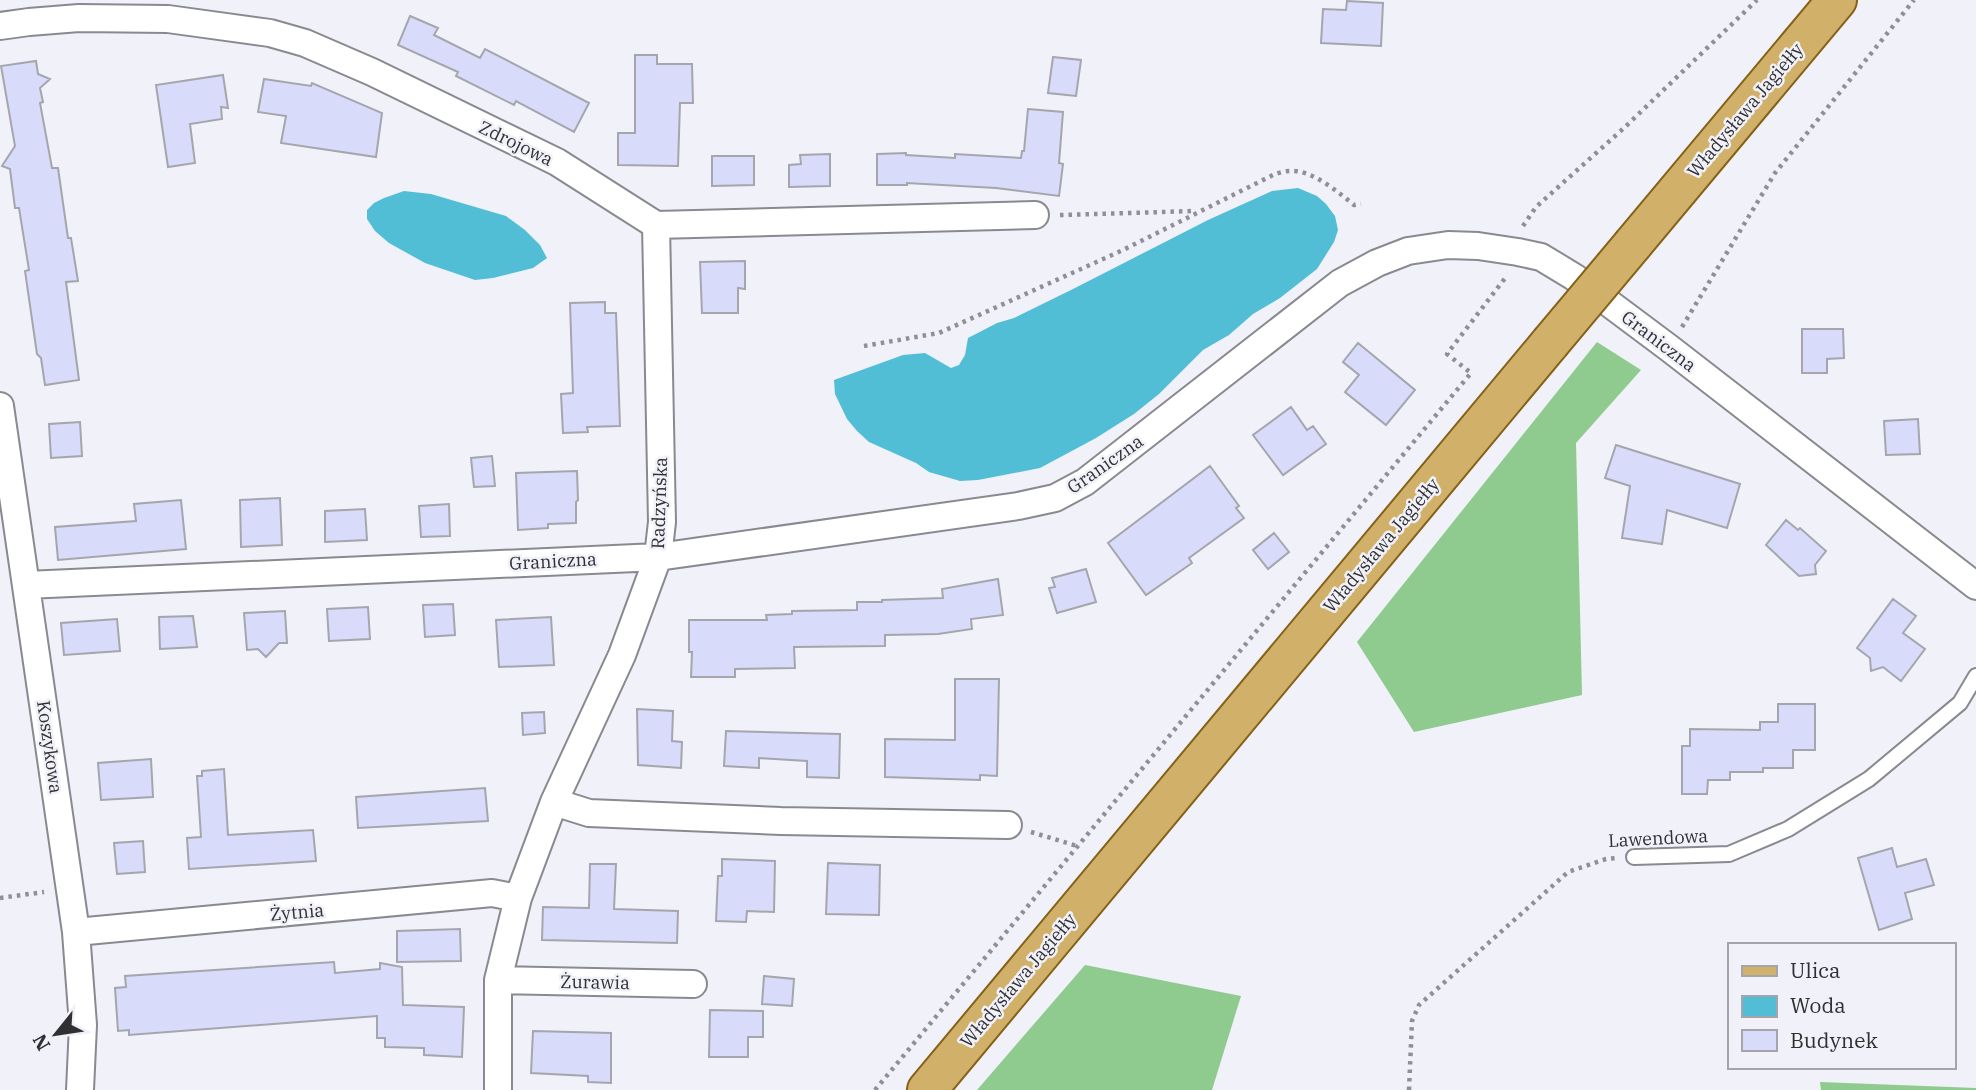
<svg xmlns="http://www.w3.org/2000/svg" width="1976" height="1090" font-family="'IBM Plex Serif',serif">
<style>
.forest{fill:#8fca8e}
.water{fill:#51bed6}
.building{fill:#d9dbfa;stroke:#a5a6ad;stroke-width:2}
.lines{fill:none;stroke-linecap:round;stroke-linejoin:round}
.service-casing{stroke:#898990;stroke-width:18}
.minor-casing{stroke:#898990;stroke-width:30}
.primary-casing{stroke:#846116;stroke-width:42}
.path{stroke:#8f8f94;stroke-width:4.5;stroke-dasharray:3.5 5;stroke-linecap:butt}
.service{stroke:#fff;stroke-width:14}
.minor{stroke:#fff;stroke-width:26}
.primary{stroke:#d1b06a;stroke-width:38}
.primary-bridge-casing{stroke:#846116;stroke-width:42;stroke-linecap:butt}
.primary-bridge{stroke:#d1b06a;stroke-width:38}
.labels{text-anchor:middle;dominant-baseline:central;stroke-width:5;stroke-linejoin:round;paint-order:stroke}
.street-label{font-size:18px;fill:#303033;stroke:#f1f1f9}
</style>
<rect width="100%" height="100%" fill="#f1f1f9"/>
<path class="forest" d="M1597,342L1641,370L1576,443L1582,695L1414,732L1357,642Z
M1085,965L1241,996L1212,1090H977Z
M1820,1082L1976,1088V1090H1821Z"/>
<path class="water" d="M1298,188L1317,196L1326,204L1335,216L1338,230L1334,242L1317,269L1280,298L1253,314L1229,335L1203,350L1159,394L1134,414L1096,438L1040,468L978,480L960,481L929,472L916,463L869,442L857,431L847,419L835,394L834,380L903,355L925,353L951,368L959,365L965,355L968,338L997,323L1014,318L1073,289L1208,220L1272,191Z
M404,191L431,194L506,216L525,230L540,245L547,258L533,268L493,278L475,280L425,263L389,243L375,231L367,219V210L374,203L384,198Z"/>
<path class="building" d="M1347,1L1383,3L1381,46L1321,43L1323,9L1346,10Z
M410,16L438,28L434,35L480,58L485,49L589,103L574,132L516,101L514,105L456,76L458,72L398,45Z
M635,55H657V64H692L693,103H680L678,166L618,165V133H635Z
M1053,57L1081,60L1076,96L1048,93Z
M36,61L38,74L50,79L40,88L43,102L40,103L52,168H58L68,238H71L78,281L66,282L79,380L45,385L41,358L37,354L25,271L29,270L19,208H15L10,169L2,166L15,146L1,66Z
M223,75L228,108L221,107L222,119L190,124L195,163L168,167L156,85Z
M264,79L311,86L312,83L382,113L376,157L281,143L286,116L258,112Z
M1028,109L1063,112L1059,163L1063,164L1059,196L996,188L907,183V185H877V154L906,153V155L955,158V154L1021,158L1022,151H1024Z
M830,154V186L789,187V165L801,164L800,155Z
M712,156H754V185L712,186Z
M745,261V289L738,288V313H702L700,262Z
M605,302V313H616L620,426L587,427L588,432L563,433L561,394L573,393L570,303Z
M1802,329H1843L1844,358L1827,359V373H1802Z
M1358,343L1415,390L1386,425L1345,392L1359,375L1343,362Z
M1291,407L1307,430L1313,426L1326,444L1283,475L1253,435Z
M1918,419L1920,454L1886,455L1884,421Z
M80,422L82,456L51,458L49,424Z
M1616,445L1740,484L1727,528L1667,510L1662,544L1622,538L1630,486L1605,478Z
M492,456L495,486L474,487L471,458Z
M1210,466L1239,506L1236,508L1244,518L1189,558L1192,563L1146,595L1108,543Z
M577,471L578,500L576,502V523L548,524V528L518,530L516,473Z
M280,498L282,545L241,547L240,500Z
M181,500L186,549L58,560L55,527L136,521L134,504Z
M449,504L450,536L421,537L419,506Z
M365,509L367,540L325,542V511Z
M1786,520L1798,530L1800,528L1826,551L1815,565L1816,574L1799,576L1766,545Z
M1274,533L1289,552L1268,569L1253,550Z
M1086,569L1096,602L1057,613L1049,588L1055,587L1052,578Z
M998,579L1003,615L971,619L972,629L938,634L885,635V646L794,647L795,668L735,669V677H691L692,652H689V620H767L766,615L792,614V611L857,610V602H882V600L943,598L942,589Z
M1893,599L1916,616L1903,633L1925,649L1901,681L1883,667L1871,671L1870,658L1857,648Z
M453,604L455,635L425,637L423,605Z
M368,607L370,639L329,641L327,609Z
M285,611L287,643H279L266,657L258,649L247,650L244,613Z
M193,616L197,647L160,649L159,617Z
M551,617L554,665L499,667L496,620Z
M117,619L120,651L64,655L61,623Z
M955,679H999L997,776L980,775V780L885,777V739L955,740Z
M1778,704H1815V750H1793V768H1763V772H1730V780H1708L1707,794H1682V746H1690V729L1760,730V722H1778Z
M637,709L673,711L672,741L682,742L681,768L638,765Z
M544,712L545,733L523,735L522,713Z
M726,731L840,734L839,778L807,777V761L759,758V768L724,766Z
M151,759L153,797L101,800L98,763Z
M224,769L228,835L313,830L316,861L189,869L187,838L201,837L197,776H202V771Z
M485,788L488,821L358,828L356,797Z
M143,841L145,872L117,874L114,843Z
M1892,848L1897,867L1926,859L1934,885L1905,893L1912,919L1879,930L1858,858Z
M722,859L775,861L774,912L747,911L746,922L716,921L718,876H722Z
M828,863L880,865L879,915L826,914Z
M590,864H616L614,909L678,911L677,943L542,940L543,907L589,908Z
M460,929L461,961L397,962V931Z
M334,962L335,973L380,969V963L402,967L403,1005L464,1007L462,1057L424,1055V1048L385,1047V1038H377V1016L129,1035V1030L118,1031L115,988L126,987L125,976Z
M764,976L794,979L792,1006L762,1004Z
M710,1010L763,1011V1037H748V1057H709Z
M533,1031L611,1033V1083L588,1082V1076L531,1073Z"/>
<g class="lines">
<defs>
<path id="service" d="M1634,857L1729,854L1788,829L1869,779L1960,703L1976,676"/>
<path id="minor" d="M0,26L29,22L79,18L168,19L270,33L305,43L372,72L557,162L656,225L1035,215
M0,406L76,932L83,1025L80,1090
M26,585L658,557L1018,506L1055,498L1085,482L1340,283L1377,263L1408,251L1448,245L1478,246L1518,252L1541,257L1574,277L1669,348L1976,586
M554,802L589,813L781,821L1008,825
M76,932L492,893L518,898
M498,980L693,984
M498,1090V980L518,898L554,802L622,655L658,557L662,522L656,225"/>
<path id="primary" d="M1633,244L1837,0
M927,1090L1550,343"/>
</defs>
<use href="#service" class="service-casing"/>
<use href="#minor" class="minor-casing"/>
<use href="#primary" class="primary-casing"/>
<path class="path" d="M1060,215L1195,211
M1523,226L1536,207L1624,128L1757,0
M1682,327L1775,173L1914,0
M864,346L939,333L1123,250L1273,175C1278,173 1284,171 1290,171C1311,169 1338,192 1354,205L1361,204
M1031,832L1077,846
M0,898L44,892
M875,1090L1471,373L1447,354L1506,277
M1409,1090L1412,1021L1419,1005L1568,872L1606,859L1616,858"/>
<use href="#service" class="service"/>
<use href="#minor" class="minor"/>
<use href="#primary" class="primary"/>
<defs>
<path id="primary-bridge" d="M1550,343L1633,244"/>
</defs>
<use href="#primary-bridge" class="primary-bridge-casing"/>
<use href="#primary-bridge" class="primary-bridge"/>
</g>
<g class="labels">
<g class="street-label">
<text transform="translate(1745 110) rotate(-50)">Władysława Jagiełły</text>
<text transform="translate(516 143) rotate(26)">Zdrojowa</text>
<text transform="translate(1659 341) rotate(37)">Graniczna</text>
<text transform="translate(1105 464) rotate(-35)">Graniczna</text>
<text transform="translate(659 503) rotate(-88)">Radzyńska</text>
<text transform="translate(1381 545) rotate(-50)">Władysława Jagiełły</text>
<text transform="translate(553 561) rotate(-3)">Graniczna</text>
<text transform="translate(50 747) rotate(82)">Koszykowa</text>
<text transform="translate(1658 838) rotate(-3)">Lawendowa</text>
<text transform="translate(297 912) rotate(-5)">Żytnia</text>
<text transform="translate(1018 980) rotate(-50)">Władysława Jagiełły</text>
<text transform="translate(595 982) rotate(1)">Żurawia</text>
</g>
</g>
<rect x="1728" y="943" width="228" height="126" fill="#f1f1f9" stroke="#a4a4aa" stroke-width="2"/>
<rect x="1742" y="966" width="35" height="10" fill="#d1b06a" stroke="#a4a4aa" stroke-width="2"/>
<text x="1790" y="978" font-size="21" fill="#303033">Ulica</text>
<rect x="1742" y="996" width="35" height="21" fill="#51bed6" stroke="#a4a4aa" stroke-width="2"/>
<text x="1790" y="1013" font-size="21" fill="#303033">Woda</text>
<rect x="1742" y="1030" width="35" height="21" fill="#d9dbfa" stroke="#a4a4aa" stroke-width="2"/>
<text x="1790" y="1048" font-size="21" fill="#303033">Budynek</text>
<g transform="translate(56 1034) rotate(240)" stroke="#f1f1f9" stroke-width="5" paint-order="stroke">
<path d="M0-5L12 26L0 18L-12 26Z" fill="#303033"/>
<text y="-10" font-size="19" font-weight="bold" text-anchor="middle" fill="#303033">N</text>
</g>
</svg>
